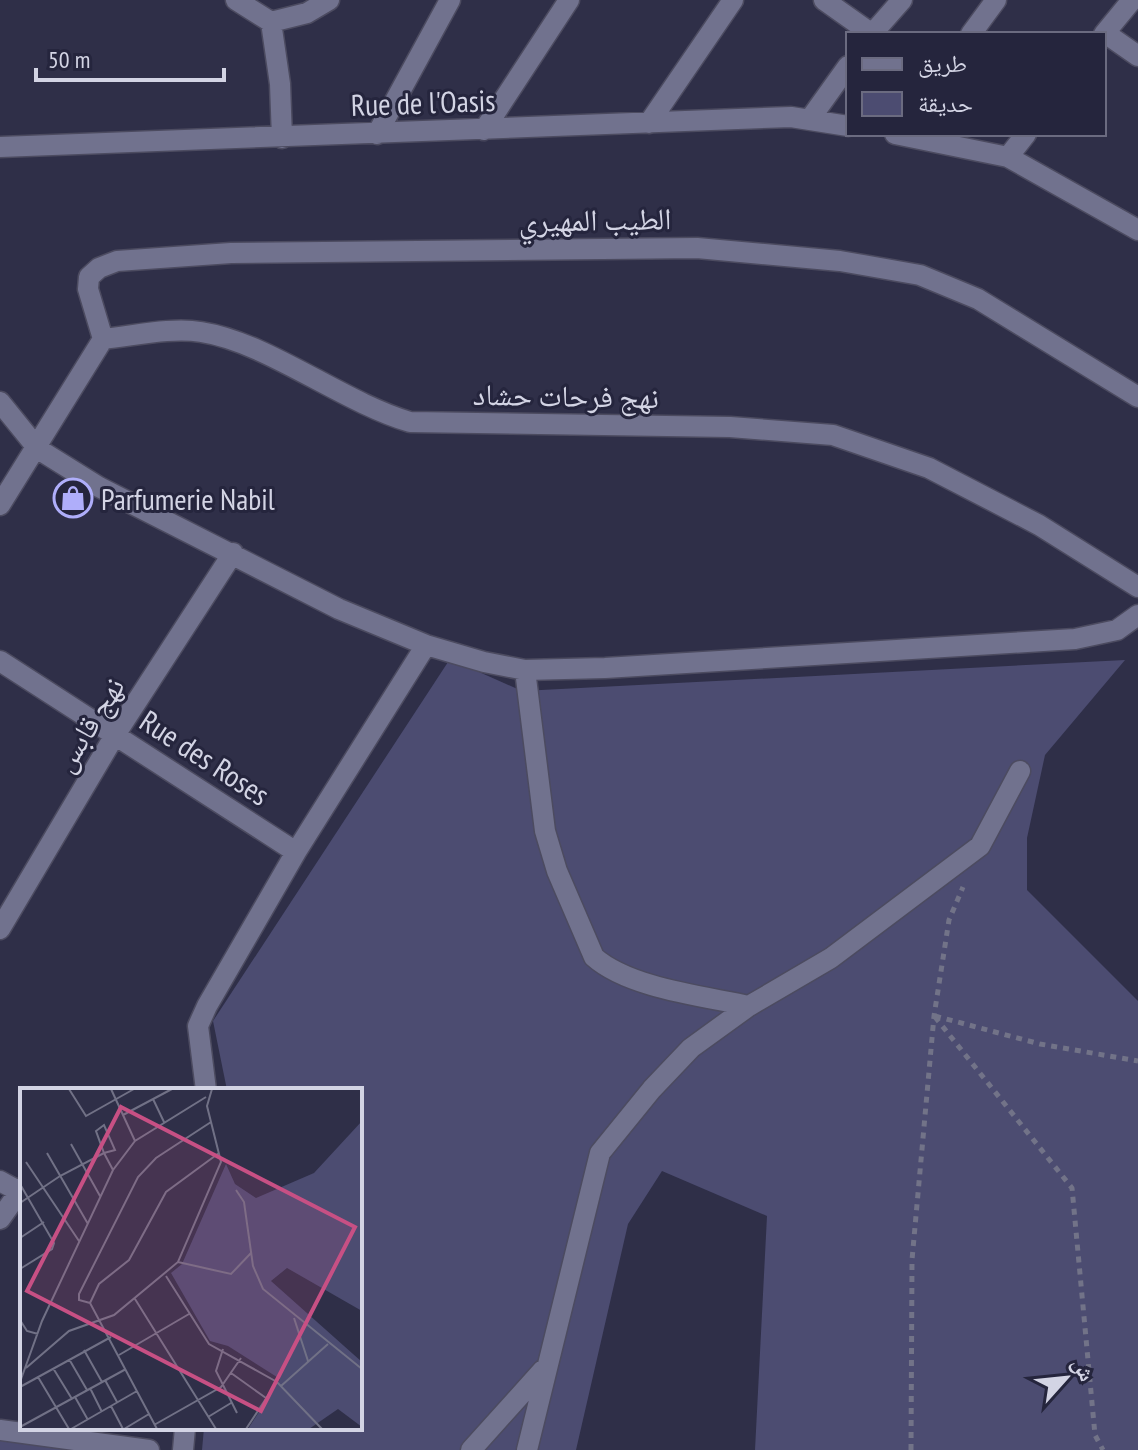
<svg xmlns="http://www.w3.org/2000/svg" width="1138" height="1450" font-family="'PT Sans Narrow','Noto Naskh Arabic',sans-serif">
<style>
.green{fill:#4c4c71}
.lines{fill:none;stroke-linecap:round;stroke-linejoin:round}
.minor-casing{stroke:#4c4b60;stroke-width:23}
.path{stroke:#727388;stroke-width:5;stroke-dasharray:6 6;stroke-linecap:butt}
.minor{stroke:#71728e;stroke-width:20}
.labels{text-anchor:middle;dominant-baseline:central;stroke-width:6;stroke-linejoin:round;paint-order:stroke}
.street-label{font-size:30px;fill:#d3d4e4;stroke:#25253d}
.poi-label{font-size:30px;fill:#d3d4e4;stroke:#25253d;text-anchor:start}
.inset-road{fill:none;stroke:#717186;stroke-width:2}
.view{fill:#c75084;fill-opacity:0.15;stroke:#c75084;stroke-width:4}
.inset-edge{fill:none;stroke:#d3d4e4;stroke-width:4}
</style>
<rect width="100%" height="100%" fill="#2f2f48"/>
<path class="green" d="M450,659L522,691L1125,660L1045,755L1027,838V890L1138,1001V1450H755L767,1216L662,1171L628,1224L576,1450H202L204,1428H360V1090H227L213,1021Z
M0,1440L90,1450H0Z"/>
<g class="lines">
<defs>
<path id="minor" d="M236,0L271,22L307,13L329,0
M824,0L872,34
M271,22L280,84L282,138
M1105,33L1138,56
M872,34L902,0
M971,34L996,0
M1104,34L1132,0
M810,119L848,66
M649,123L733,0
M484,130L569,0
M377,134L450,0
M895,134L1008,157L1138,230
M0,147L791,117L848,126
M1008,157L1026,134
M103,339L88,289L89,277L99,268L117,261L231,253L697,248L840,261L920,275L978,299L1138,397
M0,402L38,449L99,487L339,609L426,645L484,662L525,670L605,668L1075,639L1117,630L1138,615
M0,505L103,339C134,336 171,327 201,332C267,342 342,402 410,422L730,427L833,435L929,468L1039,525L1138,587
M0,661L296,852
M525,670L545,831L557,871L594,957C629,988 703,996 749,1006
M0,929L115,735L233,553
M206,1090L198,1026L207,1006L296,852L426,645
M0,1181L22,1193
M0,1219L22,1188
M0,1430L149,1450
M183,1450L185,1428
M471,1450L543,1370
M527,1450L600,1153L652,1089L691,1048L749,1006L831,958L980,846L1020,771"/>
</defs>
<use href="#minor" class="minor-casing"/>
<path class="path" d="M935,1016L1040,1044L1138,1061
M935,1017L1072,1188L1095,1435L1103,1450
M911,1450L912,1260L934,1016L949,920L963,887"/>
<use href="#minor" class="minor"/>
</g>
<defs>
<symbol id="shop-ring" viewBox="-11 -11 22 22"><circle r="9.5" fill="#25253d" stroke="#afaefa" stroke-width="1.5"/><path d="M-5-2.5h2.3a2.7 3.5 0 0 1 5.4 0H5L5.5 6h-11ZM-1.5-2.5h3a1.5 2.3 0 0 0-3 0Z" fill="#afaefa"/></symbol>
</defs>
<g fill-rule="evenodd">
<use href="#shop-ring" x="51" y="476" width="44" height="44"/>
</g>
<g class="labels">
<g class="street-label">
<text transform="translate(423 102) rotate(-2)">Rue de l'Oasis</text>
<text transform="translate(595 219) rotate(-1)">الطيب المهيري</text>
<text transform="translate(566 395) rotate(1)">نهج فرحات حشاد</text>
<text transform="translate(88 724) rotate(-58)">نهج قابس</text>
<text transform="translate(205 757) rotate(33)">Rue des Roses</text>
</g>
<g class="poi-label">
<text x="101" y="498">Parfumerie Nabil</text>
</g>
</g>
<g transform="translate(20 1088)">
<rect width="342" height="342" fill="#2f2f48"/>
<path d="M342,33V223L267,180L251,193L342,274V339L318,321L289,341H228L260,291L208,258L190,253L151,185L162,176L206,76L215,96L236,110L294,85Z" fill="#4c4c71"/>
<path class="inset-road" d="M49,1L66,28L114,1M91,1L115,53M133,11L144,34M103,27L152,1M51,56L80,108M27,65L68,136M6,74L59,153M0,96L34,155L32,161L0,181M216,102L224,114L233,178L243,201L342,281M0,115L40,88L84,65L95,62L84,37L76,43L84,65L93,82M0,150L24,134M158,174L211,186L231,165M146,188L189,256L257,294L302,341M115,211L196,341M70,215L59,212V206L118,89L136,70L191,34M274,230L288,273M0,232L7,243L18,246M203,261L196,283L217,325M64,262L82,294M99,267L169,226M49,271L67,302M6,280L49,243L94,227L158,174L201,74L187,18L192,1M33,280L52,311M211,285L246,310M18,289L49,341M85,292L97,314M0,294L22,233L93,82L115,53L186,9M261,298L308,256M0,299L91,249M70,300L82,324M55,309L68,332M91,318L103,341M188,329L211,315M134,337L201,299L221,270M0,339L106,281M51,341L117,303M104,341L129,326M137,341L70,215L79,196L109,172L146,104L199,65M226,341L257,294"/>
<path class="view" d="M101,19L335,139L241,323L7,203Z"/>
<rect width="342" height="342" class="inset-edge"/>
</g>
<rect x="846" y="32" width="260" height="104" fill="#25253d" stroke="#6b6b80" stroke-width="2"/>
<rect x="862" y="58" width="40" height="12" fill="#71728e" stroke="#6b6b80" stroke-width="2"/>
<text x="918" y="72" font-size="24" fill="#d3d4e4">طريق</text>
<rect x="862" y="92" width="40" height="24" fill="#4c4c71" stroke="#6b6b80" stroke-width="2"/>
<text x="918" y="112" font-size="24" fill="#d3d4e4">حديقة</text>
<g transform="translate(1066 1378) rotate(63)" stroke="#25253d" stroke-width="6" paint-order="stroke">
<path d="M0-6L14 30L0 20L-14 30Z" fill="#d3d4e4"/>
<text y="-12" font-size="22" font-weight="bold" text-anchor="middle" fill="#d3d4e4">ش</text>
</g>
<path d="M36 68v12h188v-12" fill="none" stroke="#d3d4e4" stroke-width="4"/>
<text x="48" y="68" font-size="24" fill="#d3d4e4" stroke="#25253d" stroke-width="6" paint-order="stroke">50 m</text>
</svg>
